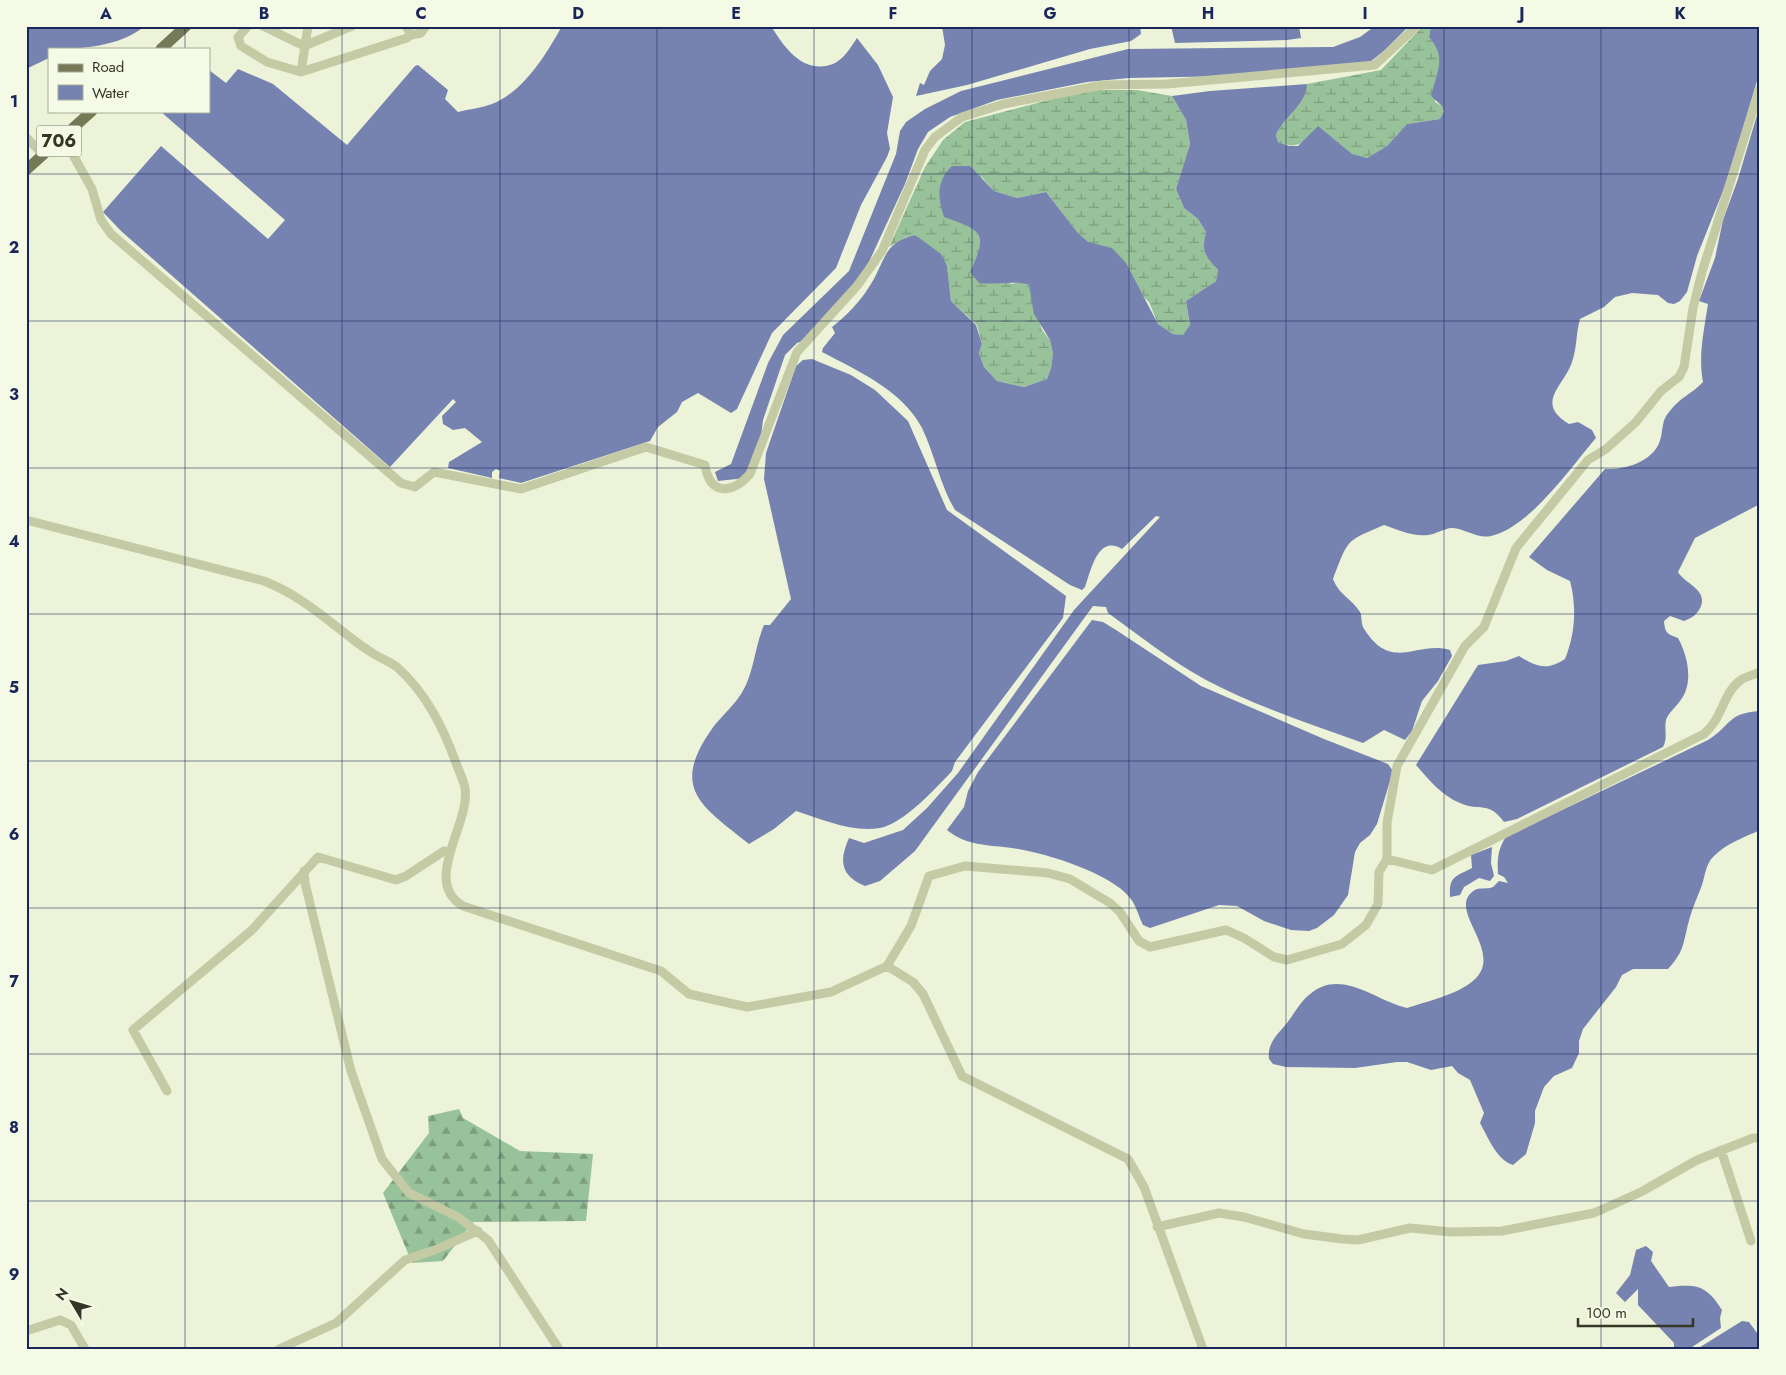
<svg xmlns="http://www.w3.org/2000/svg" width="1786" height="1375" font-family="Jost,sans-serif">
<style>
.forest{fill:url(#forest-firs)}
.wetland{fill:url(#wetland-marsh)}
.water{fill:#7683b1}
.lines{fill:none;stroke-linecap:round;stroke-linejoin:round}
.minor{stroke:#c4cba4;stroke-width:9}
.major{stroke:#767956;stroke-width:11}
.grid{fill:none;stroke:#19265a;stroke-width:1;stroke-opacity:0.55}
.labels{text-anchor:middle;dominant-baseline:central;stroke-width:4;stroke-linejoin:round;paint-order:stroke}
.shield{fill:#f4fae5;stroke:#6e715f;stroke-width:1}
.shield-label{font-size:18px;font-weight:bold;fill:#353626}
.neatline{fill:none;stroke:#19265a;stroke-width:2}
.grid-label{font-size:16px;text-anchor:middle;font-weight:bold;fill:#19265a}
</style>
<defs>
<pattern id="forest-firs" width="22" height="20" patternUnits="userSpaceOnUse" patternTransform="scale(1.25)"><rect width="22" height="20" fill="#98c29a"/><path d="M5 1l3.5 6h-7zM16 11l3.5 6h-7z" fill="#7d9e7d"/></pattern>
<pattern id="wetland-marsh" width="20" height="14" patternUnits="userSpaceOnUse" patternTransform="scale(1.25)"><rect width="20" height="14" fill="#98c29a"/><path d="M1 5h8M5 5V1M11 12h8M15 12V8" fill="none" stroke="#7d9e7d"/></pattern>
</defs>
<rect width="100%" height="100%" fill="#ecf3d8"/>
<path class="forest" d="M459,1109L463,1118L520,1151L593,1154L586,1221L473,1222L443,1261L412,1263L383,1193L429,1133L428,1116Z"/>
<path class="wetland" d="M1423,26H1431L1429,37L1438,47L1441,55L1435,102L1442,106L1444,111L1440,119L1407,124L1387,146L1367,158L1352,155L1318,127C1304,141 1300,151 1278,142L1276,135C1283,117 1307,105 1307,84L1381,70Z
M1097,90H1137L1172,96L1186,120L1190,144L1176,189L1184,208L1198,219L1206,232C1201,252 1205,256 1218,270L1216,281L1186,301L1190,326L1183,335L1173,334L1158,324L1149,302L1078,233L1046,192L1017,198L994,191L981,176L973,228C982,237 981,246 977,258L1011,284L1020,282L1029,285L1042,330L1050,340L1053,354L1051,368L1047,379L1024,387L997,381L984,367L979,353L982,344L977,325L951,301L947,266L915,235L906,237L889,247L925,167L943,140L965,122L1056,98Z"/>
<path class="water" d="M26,26H145C119,47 81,49 49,49V58L26,69Z
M562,26H771C784,47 803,75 833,64C843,60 851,47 857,38L878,65L893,97L887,133L890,149L887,157L861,205L836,268L772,333L737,409L731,413L698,393L682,402L677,412L658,427L650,441L521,483L499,478L500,471L496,469L492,472V478L448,468L449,462L482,442L465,428L453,430L443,424L442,416L456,402L453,399L390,467L121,231L103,212L161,146L268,239L285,220L160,111H209V70L226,83L238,69L273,84L347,145L415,66L418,65L448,90L445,99L458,112C469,109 482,108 492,104C524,91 546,55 562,26Z
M942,26H1140L1141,34L1131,41L1090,49L967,85L916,96L920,83L924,85L930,71L942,59L945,45Z
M1171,26H1299L1301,38L1287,40L1175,43Z
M1375,26H1409L1385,50L1370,62L1232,76L1129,78L1087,82L997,100L950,117L928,132L918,149L905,184L862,277L805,340L797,343L785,355L763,420L761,437L746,478L718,481L715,472L731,464L768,363L783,335L849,271L896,154L900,131L906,122L925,109L961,91L1128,49L1333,47L1360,37Z
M1431,26H1760V71L1727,181L1697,256L1687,292L1680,301L1674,304L1668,303L1658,295L1632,293L1615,297L1604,307L1580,319C1576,333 1577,348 1572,362C1564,386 1534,403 1569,424L1578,422L1592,430L1596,438C1571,467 1529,528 1491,536C1477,539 1464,528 1451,528C1443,529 1436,534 1428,535C1413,537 1399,530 1384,525C1345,542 1349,538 1333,579C1339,595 1352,599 1360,612C1362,616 1361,622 1363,627C1391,674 1416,640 1450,650L1452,656L1438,681L1422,701L1412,731L1405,740L1384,730L1363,743C1311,724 1255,706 1206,680C1171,661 1140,636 1108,613L1106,607L1093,606L915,851L880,881L865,886C840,876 839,860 849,838L864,843L903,830L927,808L958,773L1074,610L1160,517L1156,516L1122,549C1098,534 1091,570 1085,587L1082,590L1070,585L955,510C940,485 935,455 922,428C902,390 858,371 822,352L823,348L835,333L832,327C846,316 860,302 869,287C885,264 882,242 915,235L941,254L947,266L951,301L976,325L982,344L979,353L984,367L997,381L1024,387L1047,379L1051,368L1053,354L1050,340L1034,314L1029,285C1016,280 995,285 979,283L970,272C989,232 981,230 944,217C937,197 937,180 952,166H970L994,191L1017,198L1046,192L1078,233L1088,242L1112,248L1126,263L1158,324L1173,334L1183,335L1190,325L1186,301L1216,281L1218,270C1205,256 1201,252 1206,232L1198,219L1184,208L1176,189L1190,144L1186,120L1172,96L1210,91L1307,84C1307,105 1283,117 1276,135L1278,142L1289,146H1298L1318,126L1352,154L1367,158L1387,146L1407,124L1440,119L1444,111L1442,106L1431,96C1437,72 1447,57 1429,37Z
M1760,105V504L1695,538L1678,572C1685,584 1707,589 1701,606C1698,614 1692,618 1684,621L1670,616L1664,621C1665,633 1667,634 1678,638C1688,656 1694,684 1680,701C1676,707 1668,713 1666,720C1664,731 1668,737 1663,747L1517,819L1504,822C1488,800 1480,812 1460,803C1442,796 1428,779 1416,765L1478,665L1506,661L1519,656C1536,667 1547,671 1565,659C1575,635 1577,607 1570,581L1547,570L1529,557L1605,469C1626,470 1656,461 1661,437C1663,428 1662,420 1669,412C1680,397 1692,394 1703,382C1698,356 1704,331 1708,304L1699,301L1715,258L1723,220L1738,179Z
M812,359L851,375L875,390L908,421L947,510L1066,596L1063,618L955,762L952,771C936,788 903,824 880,828C853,833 821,819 796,811L774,829L749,844C700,805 669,788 714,726C722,716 732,707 739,697C754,677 754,648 764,625H770L791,599L764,479L766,453L796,366L803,360Z
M1092,620L1103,622L1116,630L1201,686L1324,739L1388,764L1393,771L1377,824L1370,835L1360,843L1355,852L1348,895L1334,915L1317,928L1309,931L1291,930L1264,921L1237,906L1219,905L1150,928L1143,925C1139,917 1136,905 1130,898C1111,873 1042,852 1012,848C990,845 966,846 947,830L964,807L968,791L978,772Z
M1760,711V830C1745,837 1725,844 1713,857C1706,864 1705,875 1702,885C1698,896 1693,906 1690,917C1683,940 1686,950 1668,969H1633L1622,975L1616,987L1583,1029L1579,1041V1053L1572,1068L1554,1076L1544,1087L1535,1111V1123L1526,1154L1513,1165C1496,1159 1489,1139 1480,1123L1484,1113L1470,1080L1458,1073L1452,1066L1431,1070L1407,1062H1397L1355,1068L1286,1067L1273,1064L1269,1059C1267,1043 1278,1034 1287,1023C1294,1014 1300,1002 1309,995C1341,967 1375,1001 1407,1008C1428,1001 1457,995 1474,980C1505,952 1448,912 1472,892C1478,886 1488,890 1493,887C1495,885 1497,883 1499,881L1508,883L1504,877L1498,874C1497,860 1498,848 1506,837L1708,740C1732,725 1727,713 1760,711Z
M1492,847L1491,863L1494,876L1490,881L1479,878L1464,887L1460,895L1450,897C1449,876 1455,877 1472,868L1471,855Z
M1646,1246L1653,1252L1651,1261L1669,1287C1697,1284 1706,1285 1722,1310L1720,1318L1721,1328L1689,1349H1674V1343L1638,1305V1289L1625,1302L1616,1293L1630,1275L1636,1250Z
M1742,1321L1749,1322L1760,1337V1349H1697Z"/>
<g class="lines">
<path class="minor" d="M248,26L238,37L241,46L267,62L301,72L407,38L411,35L406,26
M263,26L304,46L352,26
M411,35L421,33L426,26
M301,72L308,26
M26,137L43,155
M63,137L92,189L101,220L111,234L401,483L415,487L434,472L521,489L646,447L705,465C710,496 732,494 750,474L797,352L857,286L882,251L925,150L935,137L962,117L1004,104L1103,85L1167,84L1375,65L1417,26
M26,520L264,581C297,594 319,613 346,634C354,640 362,647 371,652C379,658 389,661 397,667C426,693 443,727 456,763C459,771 463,779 465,788C471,823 421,882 463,906L661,971L689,994L747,1007L831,992L887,966L913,982L923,994L962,1076L1128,1159L1144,1187L1203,1349
M1387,859V823L1397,766L1465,646L1484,627L1516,548L1588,460L1606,449L1636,422L1661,391L1679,377L1684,367L1693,308L1702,272L1760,88
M304,871L305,883L351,1071L382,1159L409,1193L458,1217L488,1240L559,1349
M887,966L911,926L929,876L965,866L1048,873L1070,879L1110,903L1120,912L1139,941L1150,947L1226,930L1244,938L1274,957L1287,960L1342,944L1366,925L1378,904L1379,872L1387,859L1432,870L1704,734C1723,718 1723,692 1741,680C1746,676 1754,675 1760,672
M167,1091L133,1030L252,930L318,857L396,880L406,876L444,851L450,852
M1721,1150L1751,1241
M1157,1227L1219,1213L1244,1217L1304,1234L1342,1239L1358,1240L1410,1228L1451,1232L1502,1231L1594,1213L1641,1192L1697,1160L1753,1138H1760
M26,1331L60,1320L71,1325L85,1349
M279,1349L336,1323L405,1260L435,1250L478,1231"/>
<path class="major" d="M161,49L186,26
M26,170L92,111"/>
</g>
<path class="grid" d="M185,26V49M342,26V1349M500,26V1349M657,26V1349M814,26V1349M972,26V1349M1129,26V1349M1286,26V1349M1444,26V1349M1601,26V1349M185,111V1349M26,174H1760M26,321H1760M26,468H1760M26,614H1760M26,761H1760M26,908H1760M26,1054H1760M26,1201H1760"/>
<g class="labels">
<rect class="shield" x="36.5" y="125.5" width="45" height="31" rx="4"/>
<g class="shield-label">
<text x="59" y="141">706</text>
</g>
</g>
<rect width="1786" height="1375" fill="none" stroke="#f4fae5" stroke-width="55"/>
<rect x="48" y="48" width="162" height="65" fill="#f4fae5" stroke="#a8ac99"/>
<rect x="58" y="64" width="25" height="8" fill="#767956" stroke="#a8ac99"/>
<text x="92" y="72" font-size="15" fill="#353626">Road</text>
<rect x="58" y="85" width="25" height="15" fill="#7683b1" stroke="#a8ac99"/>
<text x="92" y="98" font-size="15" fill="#353626">Water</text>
<g transform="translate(72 1302) rotate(308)" stroke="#f4fae5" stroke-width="4" paint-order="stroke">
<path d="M0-4L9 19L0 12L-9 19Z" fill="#353626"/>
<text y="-8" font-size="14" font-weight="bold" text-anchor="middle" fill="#353626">N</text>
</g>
<path d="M1578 1318v8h115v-8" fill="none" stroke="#353626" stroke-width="2.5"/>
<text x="1586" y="1318" font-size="15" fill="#353626" stroke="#f4fae5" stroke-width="4" paint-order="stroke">100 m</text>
<rect x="28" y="28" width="1730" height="1320" class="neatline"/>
<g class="grid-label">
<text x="106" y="19">A</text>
<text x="264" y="19">B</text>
<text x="421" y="19">C</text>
<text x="578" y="19">D</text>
<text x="736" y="19">E</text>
<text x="893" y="19">F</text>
<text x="1050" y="19">G</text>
<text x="1208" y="19">H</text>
<text x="1365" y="19">I</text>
<text x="1522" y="19">J</text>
<text x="1680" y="19">K</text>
<text x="14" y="107">1</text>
<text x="14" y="253">2</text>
<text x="14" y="400">3</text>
<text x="14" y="547">4</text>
<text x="14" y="693">5</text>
<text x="14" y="840">6</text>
<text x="14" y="987">7</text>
<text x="14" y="1133">8</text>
<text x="14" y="1280">9</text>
</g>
</svg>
